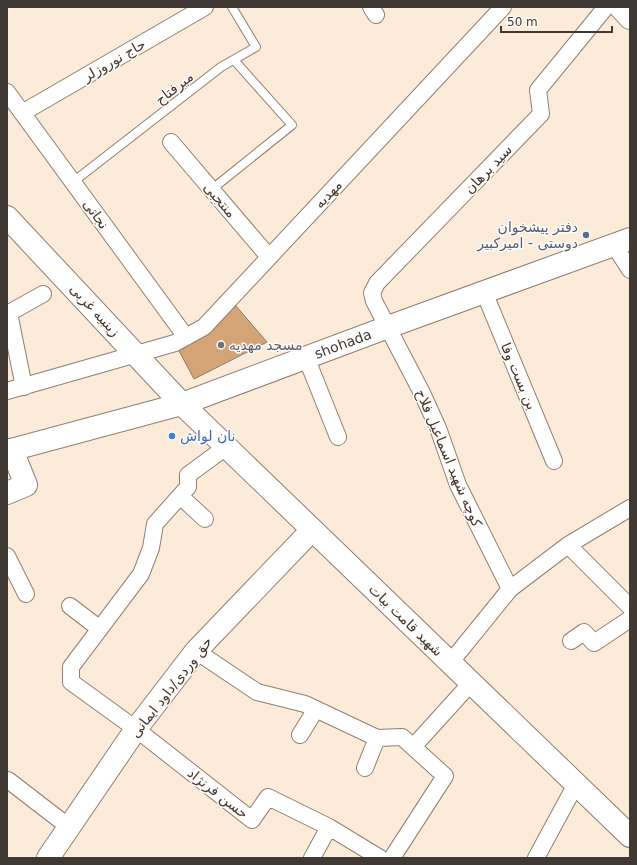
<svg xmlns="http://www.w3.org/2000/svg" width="637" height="865" font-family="'DejaVu Sans',Vazirmatn,sans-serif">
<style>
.building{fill:#d4a477;stroke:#8b7a6b}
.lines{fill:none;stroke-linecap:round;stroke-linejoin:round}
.lane-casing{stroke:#907f70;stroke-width:10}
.street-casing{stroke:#907f70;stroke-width:18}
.secondary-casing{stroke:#907f70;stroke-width:24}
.lane{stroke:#fff;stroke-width:8}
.street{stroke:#fff;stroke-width:16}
.secondary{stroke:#fff;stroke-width:22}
.service-dot{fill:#5c6f8a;stroke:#fffbf7;stroke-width:1.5}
.worship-dot{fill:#6b7280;stroke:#fffbf7;stroke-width:1.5}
.shop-dot{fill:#3f7fe0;stroke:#fffbf7;stroke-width:1.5}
.labels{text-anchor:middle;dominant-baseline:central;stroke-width:3;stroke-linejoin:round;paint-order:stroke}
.street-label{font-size:14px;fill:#403832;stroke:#fffbf7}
.service-label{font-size:14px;fill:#4e5e75;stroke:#fffbf7;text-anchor:end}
.worship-label{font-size:14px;fill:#5b616d;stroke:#fffbf7;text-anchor:start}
.shop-label{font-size:14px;fill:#366cbe;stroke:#fffbf7;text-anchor:start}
</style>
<rect width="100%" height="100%" fill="#fdebd9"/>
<path class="building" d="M236,306L267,342L194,379L177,347Z"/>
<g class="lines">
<defs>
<path id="lane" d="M73,182L221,67L256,47L232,7
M211,190L292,125L234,60"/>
<path id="street" d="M371,7L376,15
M7,92L186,337
M22,113L205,7
M171,142L269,257
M614,245L630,270
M484,292L554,461
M306,357L338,437
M24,387L9,313L43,294
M7,391L175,343L204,327L503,7
M226,447L188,475V487L155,524L151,548L141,574L71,667V682L136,729L252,820L268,797L329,827L380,858
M180,496L205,519
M568,545L630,607
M7,556L26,594
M510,589L458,485L438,428L422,393L374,301L372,293L377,283L541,114L538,90L606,7
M70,606L100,629
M571,641L584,632L594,643L630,619
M196,651L257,692L305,704L377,738L402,737L413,747
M450,663L510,589L568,545L630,508
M300,735L316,709
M365,768L377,738
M7,781L8,780L69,827
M312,858L329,827
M392,858L445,776L413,747L471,683
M536,858L576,784"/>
<g id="secondary">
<path d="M620,7L630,18"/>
<path d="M7,217L182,404L630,836"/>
<path id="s1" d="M7,451L182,404L388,327L630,239"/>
<path d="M7,493L26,485L12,450"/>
<path d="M48,858L136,729L196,651L312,530"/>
</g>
</defs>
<use href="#lane" class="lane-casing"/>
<use href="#street" class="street-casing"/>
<use href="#secondary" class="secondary-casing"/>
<use href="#lane" class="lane"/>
<use href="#street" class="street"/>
<use href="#secondary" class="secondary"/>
</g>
<circle class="service-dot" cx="586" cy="235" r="4"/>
<circle class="worship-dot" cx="221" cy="345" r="4"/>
<circle class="shop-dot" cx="172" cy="436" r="4"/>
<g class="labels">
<g class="street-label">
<text transform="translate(114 60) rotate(-30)">حاج نوروزلر</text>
<text transform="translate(174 88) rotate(-38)">میرفتاح</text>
<text transform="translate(488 169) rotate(-46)">سید برهان</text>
<text transform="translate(328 194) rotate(-47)">مهدیه</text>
<text transform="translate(220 200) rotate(49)">منتجبی</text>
<text transform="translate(96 214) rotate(54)">نجاتی</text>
<text transform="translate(95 310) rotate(47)">زینبیه غربی</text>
<text stroke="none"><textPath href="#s1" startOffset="353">shohada</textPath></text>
<text transform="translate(519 376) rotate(67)">بن بست وفا</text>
<text transform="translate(449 458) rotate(67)">کوچه شهید اسماعیل فلاح</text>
<text transform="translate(406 620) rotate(44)">شهید قامت بیات</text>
<text transform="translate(171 687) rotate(-52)">حق وردی/داود ایمانی</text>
<text transform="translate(218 793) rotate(38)">حسن فرنژاد</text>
</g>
<g class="service-label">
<text x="578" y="227">دفتر پیشخوان<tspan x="578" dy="16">دوستی - امیرکبیر</tspan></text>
</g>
<g class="worship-label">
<text x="229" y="345">مسجد مهدیه</text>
</g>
<g class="shop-label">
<text x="180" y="436">نان لواش</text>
</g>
</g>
<rect width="637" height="865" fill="none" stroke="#403832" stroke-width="16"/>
<path d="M501 26v6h111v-6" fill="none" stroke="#403832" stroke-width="2"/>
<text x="507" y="26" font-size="12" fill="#403832" stroke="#fffbf7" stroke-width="3" paint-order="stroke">50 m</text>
</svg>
